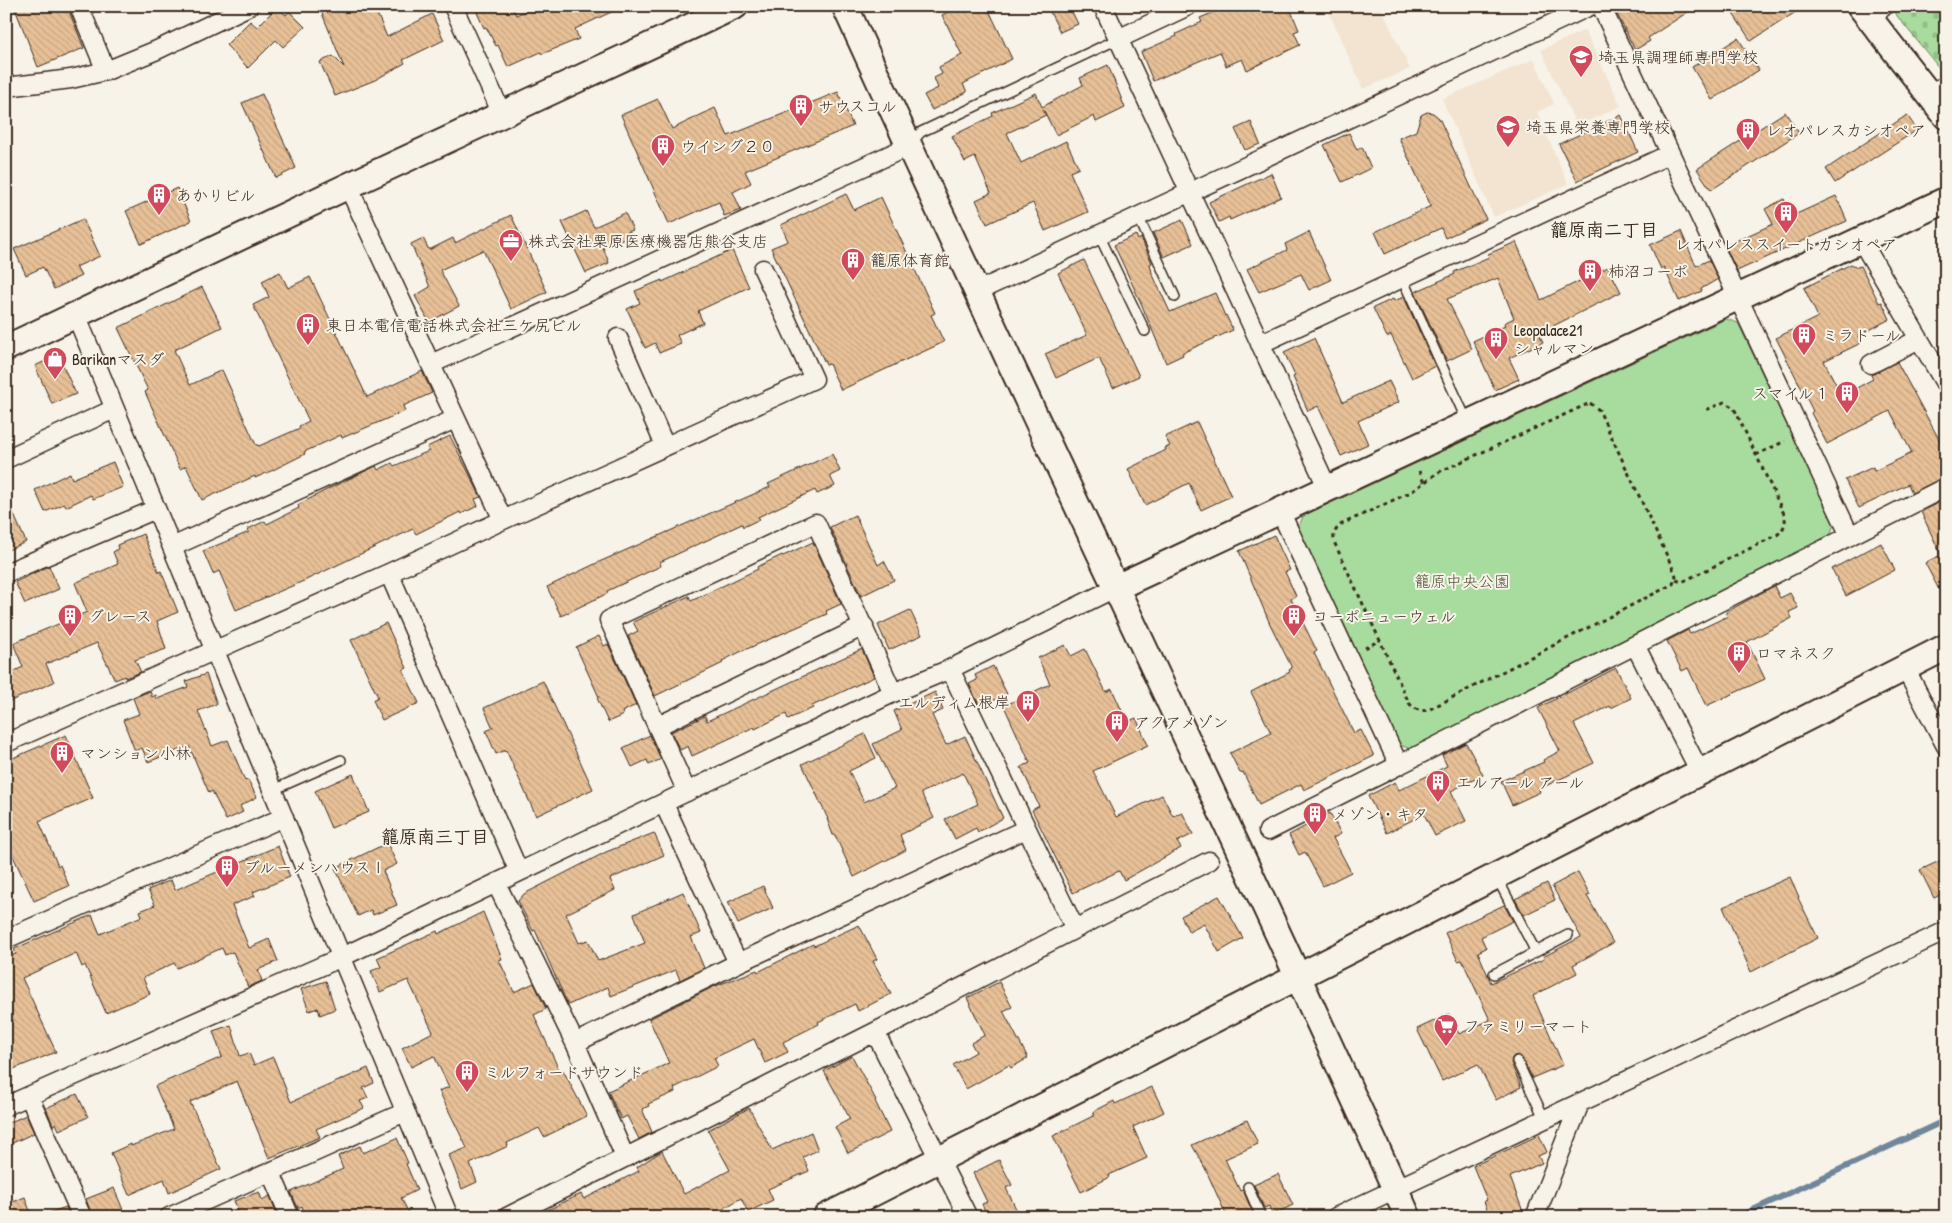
<svg xmlns="http://www.w3.org/2000/svg" width="1952" height="1223" font-family="'Patrick Hand','Klee One',sans-serif">
<style>
.built{fill:#f2e4d0}
.cemetery{fill:url(#cemetery-stones);stroke:#72835e}
.green{fill:#a8dc9e;stroke:#72835e}
.lines{fill:none;stroke-linecap:round;stroke-linejoin:round}
.stream{stroke:#6f869b;stroke-width:6}
.building{fill:url(#building-back-hatch);stroke:#3b2a1e}
.lane-casing{stroke:#3b2a1e;stroke-width:12}
.street-casing{stroke:#3b2a1e;stroke-width:21}
.secondary-casing{stroke:#3b2a1e;stroke-width:29}
.path{stroke:#3b2a1e;stroke-width:3;stroke-dasharray:4 4;stroke-linecap:butt}
.lane{stroke:#f7f3e8;stroke-width:9}
.street{stroke:#f7f3e8;stroke-width:18}
.secondary{stroke:#f7f3e8;stroke-width:25}
.labels{text-anchor:middle;dominant-baseline:central;stroke-width:4;stroke-linejoin:round;paint-order:stroke}
.poi-label{font-size:16px;fill:#3b2a1e;stroke:#f7f3e8;text-anchor:start}
.park-label{font-size:16px;fill:#56563e;stroke:#f7f3e8}
.neighbourhood-label{font-size:18px;font-weight:bold;fill:#3b2a1e;stroke:#f7f3e8}
</style>
<defs>
<pattern id="cemetery-stones" width="16" height="16" patternUnits="userSpaceOnUse" patternTransform="scale(1.25)"><rect width="16" height="16" fill="#a8dc9e"/><path d="M2 7V4a2 2 0 0 1 4 0v3zM10 15v-3a2 2 0 0 1 4 0v3z" fill="#92bd88"/></pattern>
<pattern id="building-back-hatch" width="6" height="6" patternUnits="userSpaceOnUse" patternTransform="scale(1.25)"><rect width="6" height="6" fill="#e7c097"/><path d="M-1 5l2 2M0 0l6 6M5-1l2 2" fill="none" stroke="#c7a582"/></pattern>
</defs>
<rect width="100%" height="100%" fill="#f7f3e8"/>
<filter id="ink" filterUnits="userSpaceOnUse"><feTurbulence type="fractalNoise" baseFrequency=".02" numOctaves="2"/><feDisplacementMap in="SourceGraphic" scale="10" xChannelSelector="R" yChannelSelector="G"/><feConvolveMatrix kernelMatrix="1 2 1 2 8 2 1 2 1" color-interpolation-filters="sRGB"/></filter>
<g filter="url(#ink)">
<path class="built" d="M1326,6H1380L1410,69L1363,89Z
M1585,30L1621,106L1577,126L1541,50Z
M1534,59L1554,104L1537,112L1568,184L1494,217L1442,99Z"/>
<path class="cemetery" d="M1898,6H1946V73L1944,74L1893,11Z"/>
<path class="green" d="M1726,319L1738,323L1834,524L1830,536L1410,749L1398,744L1298,529L1303,516Z"/>
<g class="lines">
<path class="stream" d="M1738,1217L1946,1120"/>
</g>
<path class="building" d="M14,6H67L84,48L38,67Z
M319,6H374L387,37L432,14L444,40L403,60L405,63L375,80L335,96L320,62L333,56L344,67Z
M474,6H512L516,15L537,6H624L575,29L579,39L542,54L541,52L508,67L498,45L496,46L486,27L484,28Z
M960,6H987L1012,59L963,84L967,92L932,110L924,95L938,88L934,78L942,74L939,67L962,55L942,15Z
M1047,6H1069L1078,24L1060,32Z
M1229,6H1289L1299,30L1294,32L1300,45L1247,70L1242,59L1226,66L1220,52L1153,81L1141,52L1177,36L1176,34L1202,22L1200,18Z
M1629,6H1697L1648,38L1650,41L1635,50L1617,14Z
M1728,6H1805L1751,41Z
M277,7L286,15L289,11L305,27L283,47L276,40L248,68L226,45L250,21L257,27Z
M1738,38L1759,70L1712,100L1692,67Z
M1108,65L1125,108L1096,122L1094,116L1056,135L1043,109L1046,115L1007,133L1021,163L1066,141L1079,168L1070,172L1088,212L1045,231L1033,203L987,224L976,200L991,193L975,157L965,162L952,136L993,116L992,113L1036,93L1042,107L1083,85L1080,78Z
M838,92L853,126L745,171L751,183L733,192L741,210L724,216L719,202L669,224L621,115L658,99L672,129L715,108L728,136Z
M262,94L296,168L276,178L242,103Z
M1427,112L1433,113L1439,118L1486,219L1445,238L1441,228L1385,254L1375,232L1431,206L1399,138L1416,131L1421,115Z
M1785,112L1799,133L1711,190L1697,169Z
M1621,115L1638,152L1577,181L1559,144Z
M1907,115L1917,130L1835,183L1826,169Z
M1251,122L1260,144L1245,150L1235,129Z
M1349,133L1357,150L1362,147L1371,168L1342,182L1324,145Z
M1271,173L1281,197L1230,220L1229,217L1219,222L1209,202Z
M177,188L191,221L141,244L126,211Z
M846,194L854,210L881,197L935,313L931,315L944,342L841,390L829,364L826,365L771,248L788,241L781,225Z
M1836,196L1847,221L1737,271L1725,246L1773,224L1765,209L1784,199L1792,216Z
M586,211L594,227L625,213L633,230L625,233L627,237L603,247L609,263L586,273L562,222Z
M511,215L547,292L511,309L483,250L440,270L459,306L429,322L415,296L430,287L411,244L423,238L429,250L453,238L455,243Z
M83,219L100,256L76,267L81,276L54,289L43,267L26,275L14,249Z
M1182,220L1193,244L1164,257L1153,233Z
M1681,231L1696,266L1709,260L1718,279L1701,289L1702,291L1679,301L1664,267L1661,269L1650,245Z
M1309,232L1331,280L1309,290L1301,274L1259,292L1247,269L1287,250L1285,244Z
M1136,235L1138,240L1141,238L1152,263L1150,264L1152,273L1170,312L1215,293L1225,316L1226,315L1233,330L1182,353L1183,355L1166,363L1141,303L1114,245Z
M1516,242L1541,300L1608,267L1621,292L1553,326L1555,329L1540,336L1543,342L1509,358L1519,379L1495,390L1473,341L1505,326L1504,323L1514,318L1498,278L1447,299L1472,349L1447,361L1415,292L1455,274L1454,272L1489,257L1488,254Z
M732,250L749,287L698,311L703,323L677,335L681,344L659,353L655,343L645,348L627,309L640,303L635,291L662,280V282Z
M1084,260L1139,376L1113,388L1099,358L1056,378L1045,354L1087,335L1058,273Z
M1851,264L1857,267L1861,266L1879,303L1882,302L1890,319L1858,336L1861,343L1824,361L1842,396L1873,379L1871,375L1897,362L1940,441L1946,437V476L1912,493L1908,484L1859,508L1845,480L1873,467L1874,471L1912,453L1890,411L1827,444L1811,413L1813,411L1776,338L1818,317L1804,288Z
M280,272L288,288L310,277L367,397L422,371L432,393L403,406L405,411L342,438L341,435L304,452L305,454L271,471L255,478V476L202,500L186,466L180,469L145,392L148,390L118,328L202,287L222,327L174,350L190,385L222,370L256,445H258L259,446L300,428L299,426L309,421L253,305L269,297L262,281Z
M1404,297L1435,366L1412,378L1391,335L1387,337L1373,308L1393,299L1394,301Z
M1314,338L1343,402L1389,381L1399,402L1358,421L1368,444L1341,456L1318,406L1308,411L1293,377L1295,376L1284,352Z
M58,355L76,394L52,404L35,366Z
M1197,422L1231,496L1201,510L1189,483L1145,505L1128,469L1166,450L1165,448L1170,446L1165,437Z
M450,436L481,497L475,499L478,506L461,514L460,512L416,534L413,529L306,580L236,610L219,571L213,574L203,551L249,532L248,529L265,521L267,524L299,508L298,505L328,489L376,466L378,470L392,463L394,466L429,451L427,447Z
M832,454L840,471L830,476L835,486L817,494L815,490L758,517L760,519L743,527L742,524L660,562L661,566L607,591L608,593L561,616L547,587L599,562L770,487L768,484Z
M113,462L123,487L93,499L91,495L66,507L64,504L45,512L35,490L70,473L72,479Z
M6,497L26,542L6,551Z
M1946,499V603L1925,563L1941,555L1921,512Z
M855,515L878,565L884,561L894,580L861,596L830,527Z
M143,534L159,572L161,571L178,612L157,621L166,649L135,660L141,672L125,678V676L115,680L97,643L46,664L54,682L6,703V675L23,667L13,643L87,612L75,583L118,564L113,552L118,549L117,545Z
M1274,535L1290,570L1285,572L1296,596L1291,599L1317,651L1314,653L1354,733L1361,730L1374,756L1304,790L1301,784L1259,805L1243,772L1240,773L1230,753L1271,733L1251,692L1290,672L1289,670L1292,668L1270,624L1239,551Z
M813,542L841,604L826,611L827,614L740,652L722,661L723,663L655,696L628,636L638,631L633,622L689,596L691,601L758,569L757,567L782,555L783,556Z
M1881,543L1895,570L1846,596L1832,569Z
M49,566L59,589L25,604L15,582Z
M1774,586L1780,598L1790,593L1798,608L1789,612L1792,618L1747,642L1765,679L1706,706L1688,668L1682,671L1667,641L1688,630L1690,634L1728,616L1726,612Z
M910,610L922,635L889,650L878,625Z
M386,623L407,668L403,670L419,703L382,720L373,700L378,697L351,640Z
M599,636L604,646L608,644L636,705L622,712L623,715L608,722L597,698L599,697L576,647Z
M1065,645L1071,656L1085,649L1106,692L1112,689L1127,722L1136,718L1148,745L1093,771L1116,817L1162,795L1173,816L1182,812L1193,834L1177,842L1181,848L1124,880L1119,871L1073,893L1032,810L1039,806L1021,767L1030,763L1004,706L1050,684L1038,658Z
M862,649L874,677L812,706L813,708L788,719L786,714L755,729L754,727L692,756L688,746L680,750L671,732L705,716L707,721Z
M993,666L1007,694L980,707L969,684L977,680L975,675Z
M1616,668L1631,698L1611,708L1610,706L1574,724L1594,763L1539,789L1540,792L1512,805L1501,781L1544,762L1543,760L1560,751L1538,708Z
M206,674L217,704L198,711L212,746L228,740L245,781L248,780L257,797L240,806L243,812L226,820L212,791L209,793L189,746L148,762L142,748L135,751L123,720L139,714L133,698L150,691L152,697L156,695L157,699L188,687L186,681Z
M543,681L593,789L536,816L506,750L496,754L486,731L493,728L484,708Z
M935,692L943,710L932,715L946,745L965,736L1003,818L978,832L976,828L955,839L945,819L978,804L963,773L921,793L934,818L900,835L906,850L854,877L835,835H833L827,819H828L802,764L865,734L876,758L849,771L864,802L895,788L873,744L902,730L894,711Z
M66,735L93,798L39,821L58,866L60,865L69,886L34,901L6,841V761Z
M650,735L661,759L649,765L647,760L632,767L623,748Z
M1466,743L1483,775L1451,791L1466,821L1435,836L1424,814L1387,833L1368,796L1395,782L1399,790L1447,766L1442,755Z
M353,774L369,812L331,828L315,791Z
M1330,813L1341,834L1333,838L1351,872L1323,886L1305,852L1299,855L1289,835Z
M654,833L664,855L610,879L615,890L566,914L579,943L588,940L598,961L645,943L634,914L683,892L701,933L691,937L704,968L680,980L676,970L611,996L608,987L568,1005L535,930L533,931L518,901L524,894L606,852Z
M387,843L397,864L383,871L397,905L373,915L371,910L358,916L335,868Z
M278,846L290,877L253,892L255,896L232,905L249,948L269,939L278,961L258,970L262,981L248,987L233,952L225,955L222,948L177,968L174,963L143,978L150,994L106,1013L85,965L82,967L76,953L22,978L56,1052L6,1072V949H8L11,956L16,954L14,949L92,915L100,934L142,916L140,911L155,905L148,890L171,880L175,890Z
M1946,858V892L1934,898L1920,870Z
M1578,872L1590,895L1587,896L1613,943L1573,965L1577,973L1533,996L1563,1065L1532,1078L1522,1058L1518,1055L1514,1056L1512,1058L1511,1063L1521,1087L1496,1100L1478,1064L1442,1081L1417,1029L1449,1014L1459,1034L1490,1020L1462,960L1458,961L1445,933L1504,905L1513,921L1481,937L1486,948L1478,952L1491,983L1544,959L1543,957L1581,937L1552,886Z
M1790,877L1799,897L1798,898L1818,938L1751,972L1723,907Z
M1547,883L1555,900L1524,915L1515,899Z
M763,886L773,908L738,924L728,902Z
M1219,896L1243,938L1219,952L1204,924L1189,932L1181,916Z
M483,912L502,959L499,960L514,992L534,983L546,1009L534,1015L560,1072L563,1070L587,1116L544,1137L539,1128L507,1143L508,1146L470,1164L477,1182L462,1189L449,1155L467,1148L439,1091L449,1087L434,1056L411,1067L402,1048L433,1032L408,980L380,992L371,971L381,967L377,958L437,931L438,934Z
M859,925L877,959L873,961L891,994L858,1011L855,1004L818,1022L819,1024L783,1042L788,1052L765,1063L754,1039L714,1058L718,1066L674,1088L675,1092L648,1104L649,1106L642,1109L652,1132L639,1139L627,1116L621,1119L608,1091L669,1063L649,1019L713,987L757,970L758,972L813,944L814,946Z
M326,981L335,1009L320,1015L318,1008L309,1011L301,989Z
M999,982L1012,1007L1003,1011L1028,1058L1011,1068L1009,1065L966,1089L953,1065L976,1052L971,1043L985,1035L967,998Z
M231,1025L240,1056L249,1053L254,1065L273,1057L291,1102L368,1068L374,1083L363,1088L368,1098L360,1101L364,1108L316,1129L320,1137L269,1158L237,1081L190,1102L221,1169L169,1193L164,1179L129,1195L111,1153L131,1144V1146L174,1129L155,1086L222,1057L213,1031Z
M852,1056L876,1100L875,1101L890,1132L848,1153L835,1127L850,1119L824,1071Z
M1152,1087L1164,1112L1133,1127L1147,1158L1109,1175L1110,1177L1081,1192L1053,1136L1095,1115L1093,1112L1114,1101L1115,1104Z
M77,1094L88,1117L59,1130L56,1123L53,1125L46,1108Z
M749,1108L772,1150L811,1132L818,1150L803,1157L809,1171L768,1189L773,1200L748,1212L741,1198L710,1217H533L581,1194L584,1199L639,1171L637,1167L662,1151L684,1194L730,1170L708,1130Z
M26,1115L34,1133L6,1146V1124Z
M1247,1120L1258,1144L1225,1159L1240,1191L1243,1190L1253,1213L1245,1217H1227L1205,1168L1192,1145Z
M1539,1135L1547,1152L1538,1156L1542,1163L1510,1177L1525,1217H1490L1484,1201L1487,1200L1473,1166Z
M397,1138L408,1163L406,1164L417,1190L401,1198L411,1217H306L302,1206L298,1208L291,1192L343,1169L338,1156L360,1146L363,1153Z
M999,1160L1012,1185L1006,1188L1020,1217H988L982,1204L987,1202L973,1173Z
M1278,1174L1293,1205L1272,1215L1269,1206L1264,1208L1254,1185Z
M114,1188L123,1210L105,1217H92L86,1199Z
M259,1192L262,1200L270,1196L278,1217H222L238,1210L234,1201Z
M25,1197L32,1217H6V1205Z
M66,1207L70,1217H43V1215Z"/>
<g class="lines">
<defs>
<path id="lane" d="M911,143L921,132L1118,39
M1138,216L1175,297
M1099,235L1145,331
M1402,278L1467,421
M273,790L341,760
M1497,878L1536,952
M1494,974L1568,935
M1517,1061L1545,1120
M1248,1187L1261,1217"/>
<path id="street" d="M79,6L106,71
M453,6L502,114
M1103,6L1328,489
M1601,6L1850,536
M1870,19L1884,6
M1118,39L1188,6
M6,87L71,79L106,71L157,50L249,6
M1927,93L1946,86
M1861,240L1946,385
M978,291L1590,6
M76,315L449,1217
M618,338L665,446
M1260,344L1670,154
M431,364L909,146
M1871,364L1919,339
M6,459L114,409
M1280,511L1399,765L1946,487
M503,520L814,379L763,269
M172,547L455,419
M6,573L156,509
M389,573L519,872
M1635,645L1700,772
M1905,668L1946,746
M658,726L864,626
M6,743L389,573L503,520L348,186
M687,792L609,620L816,523L893,693
M664,804L738,963
M1268,831L1399,765
M496,883L575,1043L625,1157
M1075,929L1209,861
M6,939L284,817
M875,1032L968,1217
M575,1043L738,963L1026,829
M29,1096L82,1217
M6,1106L342,957L893,693L950,669L1117,587
M271,1173L290,1217
M169,1217L405,1112
M507,1217L875,1032L1075,929L950,669
M1336,1217L1946,931
M1535,1217L1580,1103"/>
<path id="secondary" d="M845,6C1029,411 1225,811 1408,1217
M1860,6L1946,116
M6,348L348,186L735,6
M1117,587L1946,200
M826,1217L1946,647"/>
</defs>
<use href="#lane" class="lane-casing"/>
<use href="#street" class="street-casing"/>
<use href="#secondary" class="secondary-casing"/>
<path class="path" d="M1590,403L1599,410L1675,573L1676,576L1673,584L1428,710C1420,712 1414,709 1409,703L1335,544C1332,535 1335,529 1342,524L1411,492L1439,472Z
M1756,455L1785,441
M1419,471L1424,483
M1676,580L1682,582L1777,535C1784,529 1787,523 1784,514L1734,408L1724,402L1704,411
M1365,648L1380,640"/>
<use href="#lane" class="lane"/>
<use href="#street" class="street"/>
<use href="#secondary" class="secondary"/>
</g>
</g>
<defs>
<symbol id="university-pin" viewBox="-11 -11 22 30"><path d="M0 17L-7.5 6A9.5 9.5 0 1 1 7.5 6Z" fill="#d1495b" stroke="#f7f3e8"/><path d="M0-5L7-2L0 1L-7-2ZM-4 1L0 2.5L4 1V4Q0 6-4 4Z" fill="#fff"/></symbol>
<symbol id="building-pin" viewBox="-11 -11 22 30"><path d="M0 17L-7.5 6A9.5 9.5 0 1 1 7.5 6Z" fill="#d1495b" stroke="#f7f3e8"/><path d="M-4-6H4V6H1V3H-1V6H-4ZM-2.5-4.3h1.7v1.8h-1.7ZM.8-4.3h1.7v1.8H.8ZM-2.5-1h1.7V.8h-1.7ZM.8-1h1.7V.8H.8Z" fill="#fff"/></symbol>
<symbol id="office-pin" viewBox="-11 -11 22 30"><path d="M0 17L-7.5 6A9.5 9.5 0 1 1 7.5 6Z" fill="#d1495b" stroke="#f7f3e8"/><path d="M-6-3h4V-5.5h4V-3h4V5H-6ZM-1-4.5V-3h2v-1.5ZM-6 0V1H6V0Z" fill="#fff"/></symbol>
<symbol id="shop-pin" viewBox="-11 -11 22 30"><path d="M0 17L-7.5 6A9.5 9.5 0 1 1 7.5 6Z" fill="#d1495b" stroke="#f7f3e8"/><path d="M-5-2.5h2.3a2.7 3.5 0 0 1 5.4 0H5L5.5 6h-11ZM-1.5-2.5h3a1.5 2.3 0 0 0-3 0Z" fill="#fff"/></symbol>
<symbol id="supermarket-pin" viewBox="-11 -11 22 30"><path d="M0 17L-7.5 6A9.5 9.5 0 1 1 7.5 6Z" fill="#d1495b" stroke="#f7f3e8"/><path d="M-6-5.5h2.5l.6 2H6L4.5 2H-2.5L-4.4-4H-6ZM-1.5 3.2a1.3 1.3 0 1 0 .1 0ZM3 3.2a1.3 1.3 0 1 0 .1 0Z" fill="#fff"/></symbol>
</defs>
<g fill-rule="evenodd">
<use href="#university-pin" x="1567" y="43" width="28" height="38"/>
<use href="#building-pin" x="787" y="92" width="28" height="38"/>
<use href="#university-pin" x="1494" y="113" width="28" height="38"/>
<use href="#building-pin" x="1734" y="116" width="28" height="38"/>
<use href="#building-pin" x="649" y="132" width="28" height="38"/>
<use href="#building-pin" x="145" y="181" width="28" height="38"/>
<use href="#building-pin" x="1772" y="199" width="28" height="38"/>
<use href="#office-pin" x="497" y="227" width="28" height="38"/>
<use href="#building-pin" x="839" y="246" width="28" height="38"/>
<use href="#building-pin" x="1576" y="257" width="28" height="38"/>
<use href="#building-pin" x="294" y="311" width="28" height="38"/>
<use href="#building-pin" x="1790" y="321" width="28" height="38"/>
<use href="#building-pin" x="1482" y="325" width="28" height="38"/>
<use href="#shop-pin" x="41" y="345" width="28" height="38"/>
<use href="#building-pin" x="1833" y="379" width="28" height="38"/>
<use href="#building-pin" x="56" y="602" width="28" height="38"/>
<use href="#building-pin" x="1280" y="602" width="28" height="38"/>
<use href="#building-pin" x="1725" y="639" width="28" height="38"/>
<use href="#building-pin" x="1014" y="688" width="28" height="38"/>
<use href="#building-pin" x="1103" y="708" width="28" height="38"/>
<use href="#building-pin" x="48" y="739" width="28" height="38"/>
<use href="#building-pin" x="1424" y="768" width="28" height="38"/>
<use href="#building-pin" x="1301" y="800" width="28" height="38"/>
<use href="#building-pin" x="213" y="853" width="28" height="38"/>
<use href="#supermarket-pin" x="1432" y="1012" width="28" height="38"/>
<use href="#building-pin" x="453" y="1058" width="28" height="38"/>
</g>
<g class="labels">
<g class="poi-label">
<text x="1598" y="57">埼玉県調理師専門学校</text>
<text x="818" y="106">サウスコル</text>
<text x="1526" y="127">埼玉県栄養専門学校</text>
<text x="1766" y="130">レオパレスカシオペア</text>
<text x="680" y="146">ウイング２０</text>
<text x="176" y="195">あかりビル</text>
<text x="528" y="241">株式会社栗原医療機器店熊谷支店</text>
<text x="1786" y="244" text-anchor="middle">レオパレススイートカシオペア</text>
<text x="870" y="260">籠原体育館</text>
<text x="1608" y="271">柿沼コーポ</text>
<text x="326" y="325">東日本電信電話株式会社三ケ尻ビル</text>
<text x="1514" y="330">Leopalace21<tspan x="1514" dy="18">シャルマン</tspan></text>
<text x="1822" y="335">ミラドール</text>
<text x="72" y="359">Barikanマスダ</text>
<text x="1830" y="393" text-anchor="end">スマイル１</text>
<text x="88" y="616">グレース</text>
<text x="1312" y="616">コーポニューウェル</text>
<text x="1756" y="653">ロマネスク</text>
<text x="1010" y="702" text-anchor="end">エルディム根岸</text>
<text x="1134" y="722">アクアメゾン</text>
<text x="80" y="753">マンション小林</text>
<text x="1456" y="782">エルアール アール</text>
<text x="1332" y="814">メゾン・キタ</text>
<text x="244" y="867">ブルーメンハウスＩ</text>
<text x="1464" y="1026">ファミリーマート</text>
<text x="484" y="1072">ミルフォードサウンド</text>
</g>
<g class="park-label">
<text x="1462" y="581">籠原中央公園</text>
</g>
<g class="neighbourhood-label">
<text x="1604" y="229">籠原南二丁目</text>
<text x="435" y="836">籠原南三丁目</text>
</g>
</g>
<rect width="1952" height="1223" fill="none" stroke="#f7f3e8" stroke-width="25"/>
<rect x="12" y="12" width="1927" height="1198" fill="none" stroke="#3b2a1e" stroke-width="2" filter="url(#ink)"/>
</svg>
